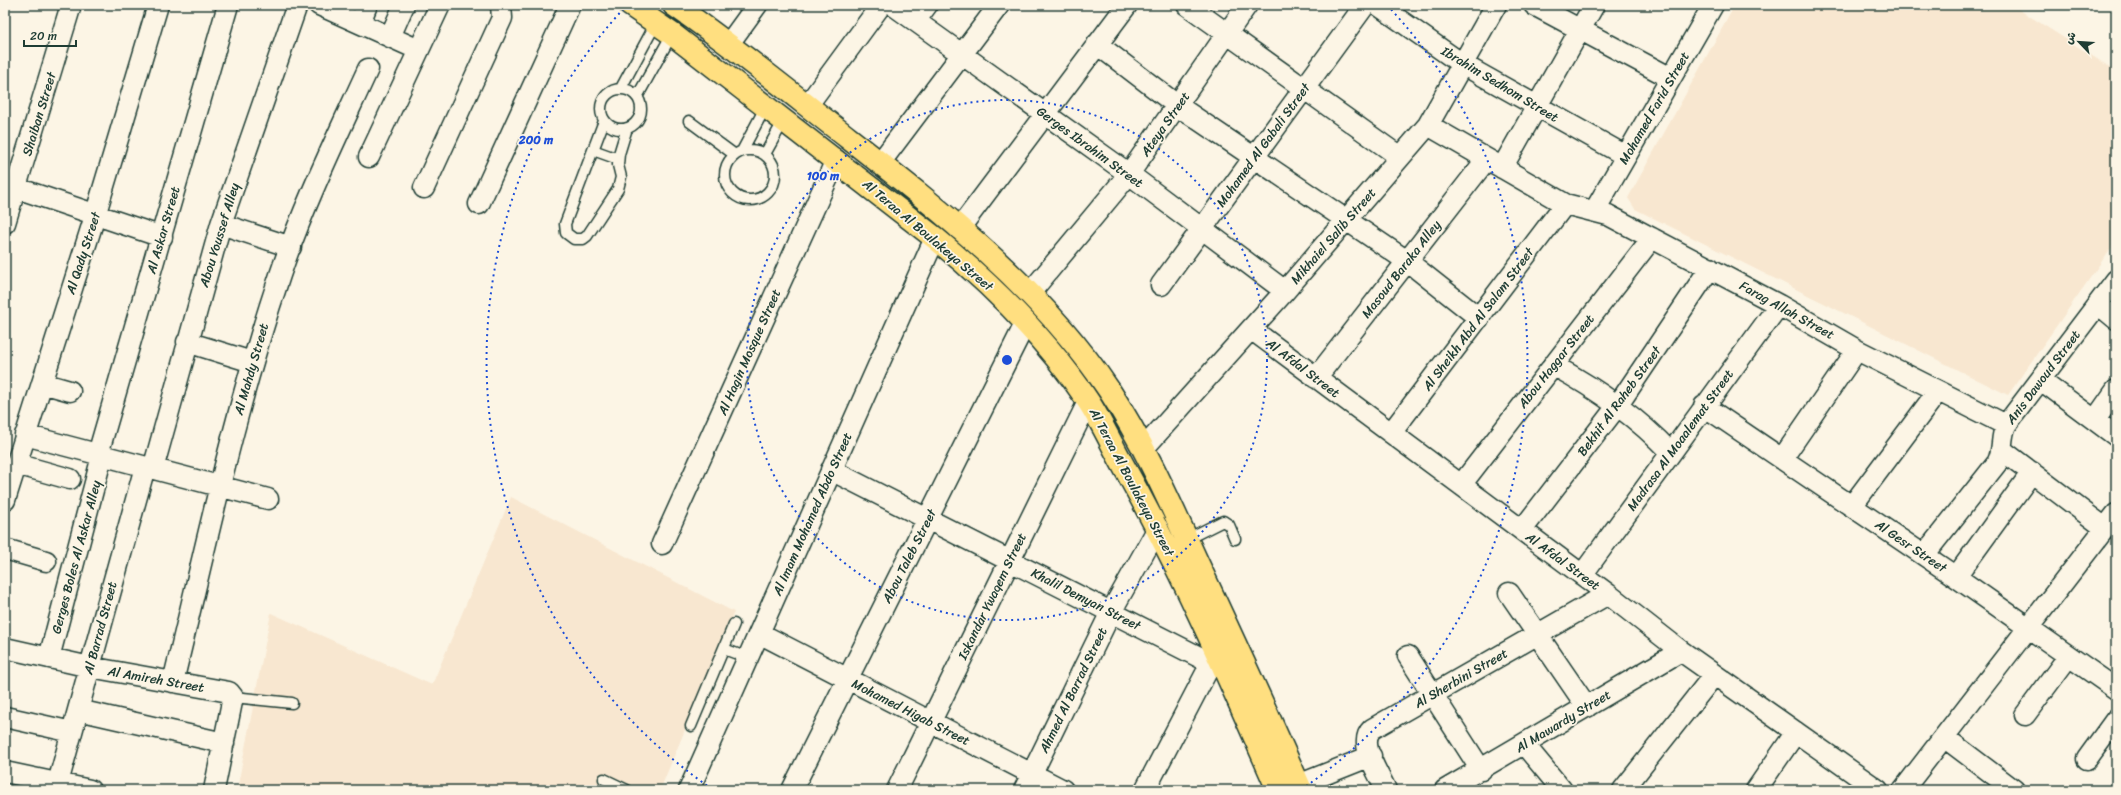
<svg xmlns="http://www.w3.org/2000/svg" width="2121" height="795" font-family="Sriracha,'Playpen Sans Arabic',sans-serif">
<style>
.built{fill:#f8e7d0}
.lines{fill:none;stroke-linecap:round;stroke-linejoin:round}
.lane-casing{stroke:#1f3d34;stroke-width:13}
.street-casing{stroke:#1f3d34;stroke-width:23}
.primary-casing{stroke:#1f3d34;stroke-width:25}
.lane{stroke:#fcf5e5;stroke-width:10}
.street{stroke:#fcf5e5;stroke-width:20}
.primary{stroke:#ffdf80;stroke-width:22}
.ring{fill:none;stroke:#1d4ed8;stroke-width:2;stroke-dasharray:2 4}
.labels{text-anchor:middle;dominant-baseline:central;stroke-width:3.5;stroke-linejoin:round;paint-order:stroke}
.street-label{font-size:13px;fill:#1f3d34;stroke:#fcf5e5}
.centre{fill:#1d4ed8;stroke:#fcf5e5;stroke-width:2}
.ring-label{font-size:12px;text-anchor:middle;font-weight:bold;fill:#1d4ed8;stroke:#fcf5e5;stroke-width:3.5;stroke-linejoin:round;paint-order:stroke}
</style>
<rect width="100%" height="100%" fill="#fcf5e5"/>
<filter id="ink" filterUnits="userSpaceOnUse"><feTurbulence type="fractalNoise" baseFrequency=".025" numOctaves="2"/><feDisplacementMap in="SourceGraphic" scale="8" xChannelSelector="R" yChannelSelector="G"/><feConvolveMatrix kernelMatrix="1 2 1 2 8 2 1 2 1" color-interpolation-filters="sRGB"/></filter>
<g filter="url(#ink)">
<path class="built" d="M1735,5H2012L2116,71V241L2008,395L1635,209L1628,198Z
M511,497L734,612L660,790H237L271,613L432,685Z"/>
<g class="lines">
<defs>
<path id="lane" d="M621,88L656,23
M601 109a20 20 0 1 1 40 0a20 20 0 1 1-40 0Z
M637,97L672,34
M604,121L565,224L566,233L574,239H583L587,236L618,189L621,177L618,165L619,154L627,128
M689,121L735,155
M725 175a25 25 0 1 1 50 0a25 25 0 1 1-50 0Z
M593,150L618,159
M742,151L766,106
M765,154L784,120
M1187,539L1223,521L1229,525L1235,539
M724,649L748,658
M233,697L292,703
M691,726L734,624
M604,779L627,790"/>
<path id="street" d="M319,5L419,50
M893,5L1129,174L1285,291
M1187,5L1400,157
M1378,5L1462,64L1626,156
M1534,5L1671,78
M916,20L927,5
M360,23L367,5
M390,37L404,5
M1097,44L1178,106L1407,261L1479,318
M728,45L757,5
M807,106L881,5
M1428,125L1565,204L1608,215L1779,305L1857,350L2006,425
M369,157L440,5
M880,163L999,5
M1502,168L1594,5
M5,184L162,237
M424,188L502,18L501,5
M479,204L570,5
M1595,210L1713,5
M5,223L71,5
M221,224L291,247
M959,229L1127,5
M1161,285L1365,5
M1030,293L1129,174L1247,5
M2098,304L2116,319
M1251,329L1608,594L1681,651L1878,790
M187,342L252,362
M1553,365C1597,389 1636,416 1670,452
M1316,378L1486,160
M2041,380L2116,436
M42,383L70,391
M1704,406L1956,577L2116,689
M2095,420L2116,390
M1391,433L1565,204
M25,435L268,499
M1144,448L1285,291L1428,125L1496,5
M2002,450L2105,528
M98,454L228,5
M1782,459L1857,350
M16,464L70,479
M153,469L221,224L297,5
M831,470L1211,663
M1461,485L1652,238
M5,500L95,216L158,5
M1852,506L1938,391
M1522,530L1618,405L1710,268
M662,544L836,160
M5,549L46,561
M1924,555L1997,463C2004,451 2000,438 2006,425L2116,280
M1582,575L1779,305
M1956,577L2032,472
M1509,593L1587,707
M759,633L1063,790
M5,648L90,667L229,692L233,697L214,790
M1408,656L1481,770
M49,658L102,456
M173,682C206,546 235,408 280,275C304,204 337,137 368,69
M78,710L224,743
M2025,715L2068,657
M5,717L72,732
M1944,737L2014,790
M1524,744L1562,790
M2087,759L2116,719
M5,772L90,790
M1298,785L1371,756
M56,790L145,467
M689,790L935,238
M792,790L1026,322
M897,790L1088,402
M1024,790L1111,612L1158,528
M1145,790L1217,652
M1386,790C1379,774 1357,743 1372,729L1608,594
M1445,790L1681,651
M1623,790L1714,675
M1756,790L1796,732
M1903,790L2116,514"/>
<path id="primary" d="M630,5L672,34L935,238C993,286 1046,338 1088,401C1103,424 1114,450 1128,474C1184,576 1231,683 1278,790
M674,5C732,45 787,90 842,133C939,209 1040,287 1109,390C1145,445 1171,505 1198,564C1233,639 1268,714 1301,790"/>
</defs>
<use href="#lane" class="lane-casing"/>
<use href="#street" class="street-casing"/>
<use href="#primary" class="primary-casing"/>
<use href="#lane" class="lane"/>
<use href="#street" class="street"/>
<use href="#primary" class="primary"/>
</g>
</g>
<g class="ring">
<circle cx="1007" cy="360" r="260"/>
<path d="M712 789A520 520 0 0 1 627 5M1387 5A520 520 0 0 1 1302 789"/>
</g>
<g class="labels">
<g class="street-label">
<text transform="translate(1500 84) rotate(31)">Ibrahim Sedhom Street</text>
<text transform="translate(1654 108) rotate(-60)">Mohamed Farid Street</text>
<text transform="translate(39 114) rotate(-73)">Shaiban Street</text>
<text transform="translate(1165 124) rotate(-55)">Ateya Street</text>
<text transform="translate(1263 145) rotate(-54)">Mohamed Al Gabali Street</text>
<text transform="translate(1090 147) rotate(36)">Gerges Ibrahim Street</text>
<text transform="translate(163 230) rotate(-74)">Al Askar Street</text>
<text transform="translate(219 235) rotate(-73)">Abou Youssef Alley</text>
<text transform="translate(928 235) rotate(40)">Al Teraa Al Boulakeya Street</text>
<text transform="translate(1333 236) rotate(-49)">Mikhaiel Salib Street</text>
<text transform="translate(83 253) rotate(-72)">Al Qady Street</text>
<text transform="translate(1401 269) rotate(-52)">Masoud Baraka Alley</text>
<text transform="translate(1787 310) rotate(29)">Farag Allah Street</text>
<text transform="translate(1478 319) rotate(-53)">Al Sheikh Abd Al Salam Street</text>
<text transform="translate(749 352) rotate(-66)">Al Hagin Mosque Street</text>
<text transform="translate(1556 361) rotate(-52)">Abou Haggar Street</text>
<text transform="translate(1303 368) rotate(37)">Al Afdal Street</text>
<text transform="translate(251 369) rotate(-74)">Al Mahdy Street</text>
<text transform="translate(2043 377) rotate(-53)">Anis Dawoud Street</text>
<text transform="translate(1619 401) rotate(-54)">Bekhit Al Raheb Street</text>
<text transform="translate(1680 440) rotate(-54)">Madrasa Al Moaalemat Street</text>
<text transform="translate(1132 482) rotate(62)">Al Teraa Al Boulakeya Street</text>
<text transform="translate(812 514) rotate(-66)">Al Imam Mohamed Abdo Street</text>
<text transform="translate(1911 546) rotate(34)">Al Gesr Street</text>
<text transform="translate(909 556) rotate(-63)">Abou Taleb Street</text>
<text transform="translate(76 557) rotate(-75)">Gerges Boles Al Askar Alley</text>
<text transform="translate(1563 561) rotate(36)">Al Afdal Street</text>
<text transform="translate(992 596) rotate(-64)">Iskandar Ywaqem Street</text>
<text transform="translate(1086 599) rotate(27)">Khalil Demyan Street</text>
<text transform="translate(100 628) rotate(-75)">Al Barrad Street</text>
<text transform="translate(1461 678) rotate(-30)">Al Sherbini Street</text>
<text transform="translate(156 679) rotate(10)">Al Amireh Street</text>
<text transform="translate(1073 690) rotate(-64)">Ahmed Al Barrad Street</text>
<text transform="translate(911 712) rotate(27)">Mohamed Higab Street</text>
<text transform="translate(1563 721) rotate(-31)">Al Mawardy Street</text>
</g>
</g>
<circle cx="1007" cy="360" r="6" class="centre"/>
<g class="ring-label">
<text x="536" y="144">200 m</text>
<text x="823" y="180">100 m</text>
</g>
<rect width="2121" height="795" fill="none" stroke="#fcf5e5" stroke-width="20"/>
<rect x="10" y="10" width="2101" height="775" fill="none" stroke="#1f3d34" stroke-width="1.5" filter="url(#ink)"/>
<g transform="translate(2079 42) rotate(295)" stroke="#fcf5e5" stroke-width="3" paint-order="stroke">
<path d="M0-3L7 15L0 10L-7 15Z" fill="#1f3d34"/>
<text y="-6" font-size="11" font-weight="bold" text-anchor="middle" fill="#1f3d34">ش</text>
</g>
<path d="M24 40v6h52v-6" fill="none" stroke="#1f3d34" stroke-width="2"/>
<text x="30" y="40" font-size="12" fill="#1f3d34" stroke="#fcf5e5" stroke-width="3" paint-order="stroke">20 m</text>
</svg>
